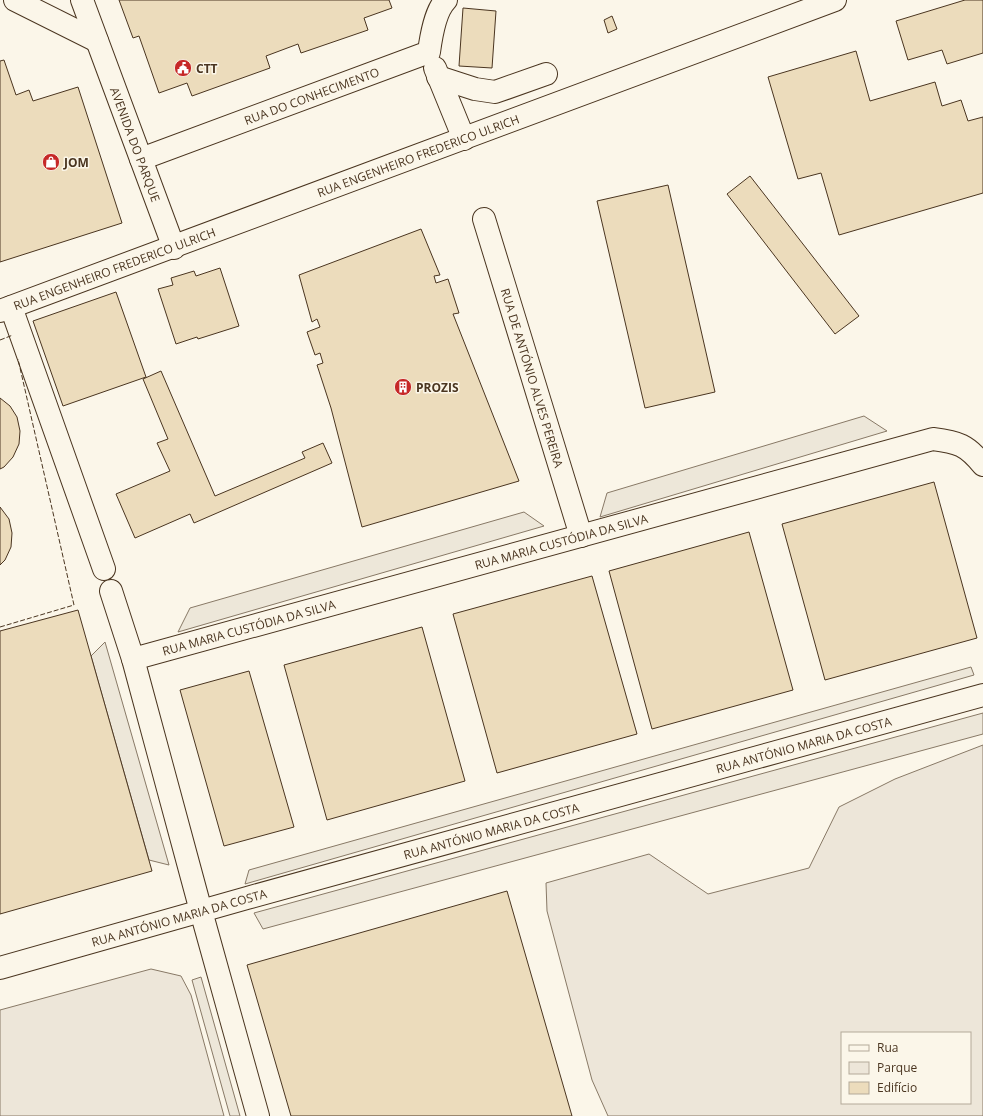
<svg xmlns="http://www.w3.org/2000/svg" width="983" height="1116" font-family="'Open Sans',sans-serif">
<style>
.green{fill:#ede6d9;stroke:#887966;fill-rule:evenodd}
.parking{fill:#ede7d9;stroke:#887966}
.building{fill:#ecdcbc;stroke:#4a3520}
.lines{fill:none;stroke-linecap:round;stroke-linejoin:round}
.minor-casing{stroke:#4a3520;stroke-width:24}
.major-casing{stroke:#4a3520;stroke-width:24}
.minor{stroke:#fbf6e9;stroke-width:22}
.major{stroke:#fbf6e9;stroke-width:22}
.fence{stroke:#4a3520;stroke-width:1;stroke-dasharray:5 2;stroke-linecap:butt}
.labels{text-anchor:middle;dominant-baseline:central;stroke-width:3;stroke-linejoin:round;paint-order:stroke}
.poi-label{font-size:12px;font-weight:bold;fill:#4a3520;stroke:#fbf6e9;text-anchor:start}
.street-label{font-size:12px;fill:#4a3520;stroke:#fbf6e9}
</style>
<rect width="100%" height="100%" fill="#fbf6e9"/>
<path class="green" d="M983,745V1116H608L592,1080L547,911L546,883L649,854L708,894L809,868L839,807L895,779ZM842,1033H970V1103H842Z
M151,969L181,976L191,995L224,1116H0V1010Z"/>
<path class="parking" d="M864,416L887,431L600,517L607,493Z
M524,512L544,526L178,632L190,608Z
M105,642L169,865L149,860L91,656Z
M971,667L974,675L245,884L249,870Z
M983,713V734L263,929L254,913Z
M201,977L240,1116H230L192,980Z"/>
<path class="building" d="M119,0H389L392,8L364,18L368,30L301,53L298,44L266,56L270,68L192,96L187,83L159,93L139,36L133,38Z
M965,0H983V53L947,64L942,50L908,60L896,21Z
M463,8L496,11L492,68L459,66Z
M612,16L617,29L608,33L604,20Z
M856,51L870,101L935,82L942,106L961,100L968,121L983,117V193L839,235L821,173L798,179L768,77Z
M4,60L16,95L29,90L33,101L78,87L122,223L0,262V61Z
M750,176L859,316L835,334L727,194Z
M668,185L715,392L645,408L597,201Z
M421,229L440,275L434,276L436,283L448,279L459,313L453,314L519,481L362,527L331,408L317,365L323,363L320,353L315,355L307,332L320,327L317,319L312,322L299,275Z
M220,268L239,326L198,339L197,337L176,344L158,289L173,285L171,278L194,271L196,276Z
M116,292L146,377L63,406L33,321Z
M161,371L215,496L305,458L302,452L323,443L332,463L194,523L190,514L135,538L116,494L170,471L157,443L168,439L143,379Z
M0,398L10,406L17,417L20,431L19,444L13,457L4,467L0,469Z
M934,482L977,638L825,680L782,524Z
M0,507L9,519L12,533L11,547L5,560L0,565Z
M749,532L793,690L652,729L609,571Z
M592,576L637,734L497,773L453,614Z
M78,610L152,871L0,914V631Z
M422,627L465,781L327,820L284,665Z
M249,671L294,827L224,846L180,690Z
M507,891L572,1116H291L247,965Z"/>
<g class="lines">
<defs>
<g id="minor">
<path d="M15,0L97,41"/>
<path id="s1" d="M82,0L174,248"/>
<path d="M435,68L464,139"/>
<path d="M438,77L475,89L495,92L546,74"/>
<path id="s2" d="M141,159L429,52C431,37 435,11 446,0"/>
<path id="s3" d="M484,219L581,536"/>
<path d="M11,307L104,569"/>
<path d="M111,591L133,659L201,911L258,1116"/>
<path id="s4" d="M133,659L933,439C958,442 967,445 983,465"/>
<path id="s5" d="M0,968L247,898L983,695"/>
</g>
<g id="major">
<path id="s6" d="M0,311L835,0"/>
</g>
</defs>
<use href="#minor" class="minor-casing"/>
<use href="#major" class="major-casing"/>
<use href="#minor" class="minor"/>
<use href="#major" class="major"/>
<path class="fence" d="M0,340L13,335
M0,627L74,605L18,359"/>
</g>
<defs>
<symbol id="civic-disc" viewBox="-11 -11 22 22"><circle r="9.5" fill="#c62828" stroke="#fbf6e9"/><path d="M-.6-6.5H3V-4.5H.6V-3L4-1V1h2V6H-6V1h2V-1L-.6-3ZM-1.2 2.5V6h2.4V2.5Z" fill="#fff"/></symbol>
<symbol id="shop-disc" viewBox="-11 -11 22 22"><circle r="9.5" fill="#c62828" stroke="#fbf6e9"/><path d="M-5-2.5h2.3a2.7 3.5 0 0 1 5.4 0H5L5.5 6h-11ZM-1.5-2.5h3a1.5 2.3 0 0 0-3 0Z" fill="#fff"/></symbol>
<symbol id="building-disc" viewBox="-11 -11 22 22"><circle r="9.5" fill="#c62828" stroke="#fbf6e9"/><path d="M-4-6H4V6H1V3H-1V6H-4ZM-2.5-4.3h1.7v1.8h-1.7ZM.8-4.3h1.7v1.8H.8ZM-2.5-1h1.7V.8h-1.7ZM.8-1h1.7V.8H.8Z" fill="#fff"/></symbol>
</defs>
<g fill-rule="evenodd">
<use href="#civic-disc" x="173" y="58" width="20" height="20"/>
<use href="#shop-disc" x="41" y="152" width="20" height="20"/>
<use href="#building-disc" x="393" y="377" width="20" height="20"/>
</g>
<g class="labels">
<g class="poi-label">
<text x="196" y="68">CTT</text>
<text x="64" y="162">JOM</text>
<text x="416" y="387">PROZIS</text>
</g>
<g class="street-label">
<text stroke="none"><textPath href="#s2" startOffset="182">RUA DO CONHECIMENTO</textPath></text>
<text stroke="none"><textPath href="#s1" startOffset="154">AVENIDA DO PARQUE</textPath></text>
<text stroke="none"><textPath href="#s6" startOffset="446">RUA ENGENHEIRO FREDERICO ULRICH</textPath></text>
<text stroke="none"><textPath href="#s6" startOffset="122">RUA ENGENHEIRO FREDERICO ULRICH</textPath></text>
<text stroke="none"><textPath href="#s3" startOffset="166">RUA DE ANTÓNIO ALVES PEREIRA</textPath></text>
<text stroke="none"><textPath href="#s4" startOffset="444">RUA MARIA CUSTÓDIA DA SILVA</textPath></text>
<text stroke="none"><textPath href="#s4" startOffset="120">RUA MARIA CUSTÓDIA DA SILVA</textPath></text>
<text stroke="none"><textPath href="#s5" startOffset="834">RUA ANTÓNIO MARIA DA COSTA</textPath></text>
<text stroke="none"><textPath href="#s5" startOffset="510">RUA ANTÓNIO MARIA DA COSTA</textPath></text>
<text stroke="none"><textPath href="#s5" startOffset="186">RUA ANTÓNIO MARIA DA COSTA</textPath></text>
</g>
</g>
<rect x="841" y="1032" width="130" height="72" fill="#fbf6e9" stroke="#b4a999"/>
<rect x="849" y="1045" width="20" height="6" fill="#fbf6e9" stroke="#b4a999"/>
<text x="877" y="1052" font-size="12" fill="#4a3520">Rua</text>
<rect x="849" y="1062" width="20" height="12" fill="#ede6d9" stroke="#b4a999"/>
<text x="877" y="1072" font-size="12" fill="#4a3520">Parque</text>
<rect x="849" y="1082" width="20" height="12" fill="#ecdcbc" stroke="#b4a999"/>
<text x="877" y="1092" font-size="12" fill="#4a3520">Edifício</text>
</svg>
